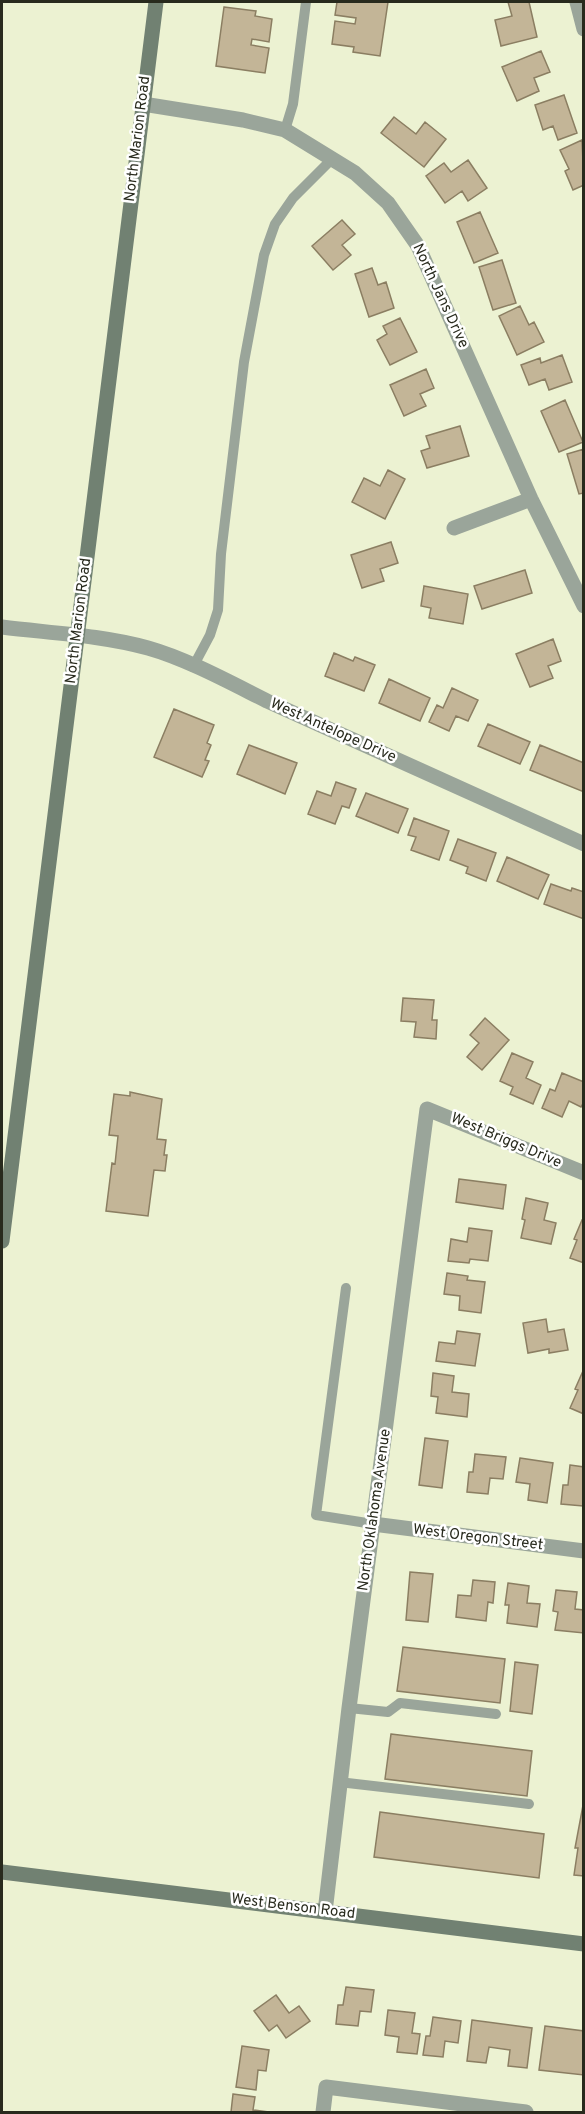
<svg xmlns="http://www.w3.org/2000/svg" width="585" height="2114" font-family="Overpass,sans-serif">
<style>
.building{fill:#c3b597;stroke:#8b7e62;stroke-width:1.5}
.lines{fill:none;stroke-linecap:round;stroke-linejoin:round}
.service{stroke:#9aa59a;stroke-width:10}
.minor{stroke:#9aa59a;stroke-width:15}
.secondary{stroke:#718172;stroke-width:15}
.labels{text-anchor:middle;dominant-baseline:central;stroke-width:5;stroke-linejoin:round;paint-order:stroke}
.street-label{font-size:15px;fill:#282a1d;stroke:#fff}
</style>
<rect width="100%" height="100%" fill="#ecf2d2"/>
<path class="building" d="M337,2H388L380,56L353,52L354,47L332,44L335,21L355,24L356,18L335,15Z
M508,2H529L537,37L501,46L495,20L512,16Z
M224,7L256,11L255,16L272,19L269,42L252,39L251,45L269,48L265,73L216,66Z
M541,51L550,72L534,78L539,91L517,101L502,67Z
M564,95L577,133L558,140L553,126L543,130L535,105Z
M394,117L416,134L425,122L446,139L424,167L381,133Z
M582,140L584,185L573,190L565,171L569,169L560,150Z
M468,160L487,188L468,201L462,191L445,203L426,176L444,163L451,172Z
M480,212L498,253L474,263L457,222Z
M342,220L355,234L342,245L351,255L333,270L312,246Z
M502,260L516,303L493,310L479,267Z
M372,268L378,285L386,282L394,308L369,317L355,274Z
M520,306L529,325L534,322L544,342L517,355L499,316Z
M400,318L417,352L390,365L377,340L387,334L383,326Z
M562,355L572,382L549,390L545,379L529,385L521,365L540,358L541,363Z
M426,369L434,388L420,394L426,406L404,416L390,385Z
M565,400L583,442L559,452L541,411Z
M460,426L469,456L427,468L421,451L430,448L426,436Z
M584,449V493L579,494L567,454Z
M388,470L405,479L385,519L352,502L364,478L380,486Z
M391,542L398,563L380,569L384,581L362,588L351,555Z
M525,570L532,593L482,609L474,586Z
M424,586L468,594L463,624L429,618L431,608L421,606Z
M553,639L561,661L548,666L553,678L530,687L516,654Z
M334,653L353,661L355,657L375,665L364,691L325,676Z
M389,679L430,698L420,721L379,703Z
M452,688L478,700L468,721L456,716L449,731L429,722L437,705L443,708Z
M174,709L214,725L207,743L211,745L205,760L209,761L202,777L154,757Z
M488,724L530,742L520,764L478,746Z
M249,745L297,763L285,794L237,774Z
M540,745L584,763V792L530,770Z
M336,782L356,789L349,808L342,806L335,824L308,814L317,791L331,796Z
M366,793L408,809L398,833L356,816Z
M414,818L449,831L439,860L411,850L416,837L408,835Z
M458,839L496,853L486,881L466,873L468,867L450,860Z
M507,857L549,875L538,899L497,881Z
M551,884L571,891L572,888L584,892V919L544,904Z
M403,998L434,1000L432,1020H437L436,1039L414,1037L416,1022L401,1021Z
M485,1018L509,1040L482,1070L467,1057L479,1043L470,1035Z
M512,1053L533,1062L526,1078L541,1085L533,1104L510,1094L513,1087L500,1081Z
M562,1073L584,1082V1102L581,1107L569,1101L562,1117L542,1108L550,1089L555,1091Z
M130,1092L162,1099L157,1139L166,1140L164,1155H167L165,1171L154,1170L148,1216L106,1211L112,1163L115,1164L118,1136L109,1135L114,1094L130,1096Z
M459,1179L506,1185L503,1209L456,1202Z
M526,1198L548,1203L544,1220L556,1223L551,1244L521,1238L525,1220L522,1219Z
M582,1220L584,1221V1263L570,1258L577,1240L574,1239Z
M469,1228L492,1231L488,1261L470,1259L469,1263L448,1261L451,1239L467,1242Z
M447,1273L468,1276L467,1280L485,1282L481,1313L459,1310L460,1296L444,1294Z
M546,1319L548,1332L564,1329L568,1350L549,1353V1349L528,1353L523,1323Z
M457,1331L480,1334L475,1366L436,1361L439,1342L455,1344Z
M583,1371H584V1414L570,1408L578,1390L575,1389Z
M433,1373L454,1376L452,1392L469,1394L467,1417L436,1413L438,1397L431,1396Z
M425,1438L448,1441L442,1488L419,1485Z
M475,1454L506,1457L503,1479L490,1478L488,1494L467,1492L469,1472H473Z
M520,1458L553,1463L547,1503L528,1500L530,1484L516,1482Z
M570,1465L584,1467L583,1506L561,1504L563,1485H568Z
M410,1572L433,1574L428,1622L406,1620Z
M473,1580L495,1582L493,1603L488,1602L486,1621L456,1617L458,1595L471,1596Z
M508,1583L529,1586L527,1603L540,1604L537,1627L507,1623L509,1605H505Z
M556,1590L577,1592L575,1609L584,1610V1633L555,1630L558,1612L553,1611Z
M403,1647L505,1659L500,1703L397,1691Z
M515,1662L538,1665L532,1714L510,1711Z
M391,1734L532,1751L527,1796L385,1779Z
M584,1800V1876L574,1875L578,1848H575Z
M380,1812L544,1834L539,1878L374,1857Z
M346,1987L374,1990L371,2012L360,2011L358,2026L336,2024L338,2005H343Z
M276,1995L289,2013L299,2006L310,2021L286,2038L277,2025L269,2031L254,2011Z
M388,2010L415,2013L412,2033L420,2034L417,2054L397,2052L399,2037L385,2035Z
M433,2017L461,2021L458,2043L445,2041L443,2057L423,2055L426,2036H430Z
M472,2020L532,2028L527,2068L508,2066L510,2050L489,2047L486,2063L467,2061Z
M545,2026L584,2031V2075L539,2070Z
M242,2046L269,2050L266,2071L258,2070L256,2090L236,2087Z
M233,2094L255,2097L253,2110L269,2112H231Z"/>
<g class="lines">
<path class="service" d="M285,130L293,104L306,2
M193,667L210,635L218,610L221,554L244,362L264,255L275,224L293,198L333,158
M346,1288L316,1515L373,1524
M349,1708L388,1712L400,1703L496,1714
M339,1782L529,1804"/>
<path class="minor" d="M577,2L584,29
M143,104L243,120L285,130L355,173L388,203L418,246L531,499L584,606
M454,528L531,499
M2,627C50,633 101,635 148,648C187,659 231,683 267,701L584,844
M373,1524L584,1551
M325,1912L349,1708L427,1109L584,1173
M323,2112L326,2087L526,2112"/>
<path class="secondary" d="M2,1241L156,2
M2,1872L584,1944"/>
</g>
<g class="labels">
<g class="street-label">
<text transform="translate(138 139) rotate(-83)">North Marion Road</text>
<text transform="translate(440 296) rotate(65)">North Jans Drive</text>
<text transform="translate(79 621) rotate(-83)">North Marion Road</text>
<text transform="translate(333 731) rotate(24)">West Antelope Drive</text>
<text transform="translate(506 1141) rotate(23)">West Briggs Drive</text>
<text transform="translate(375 1510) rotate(-82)">North Oklahoma Avenue</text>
<text transform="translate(478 1538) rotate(7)">West Oregon Street</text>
<text transform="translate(293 1907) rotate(7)">West Benson Road</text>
</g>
</g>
<rect width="585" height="2114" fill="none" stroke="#282a1d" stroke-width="6"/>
</svg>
